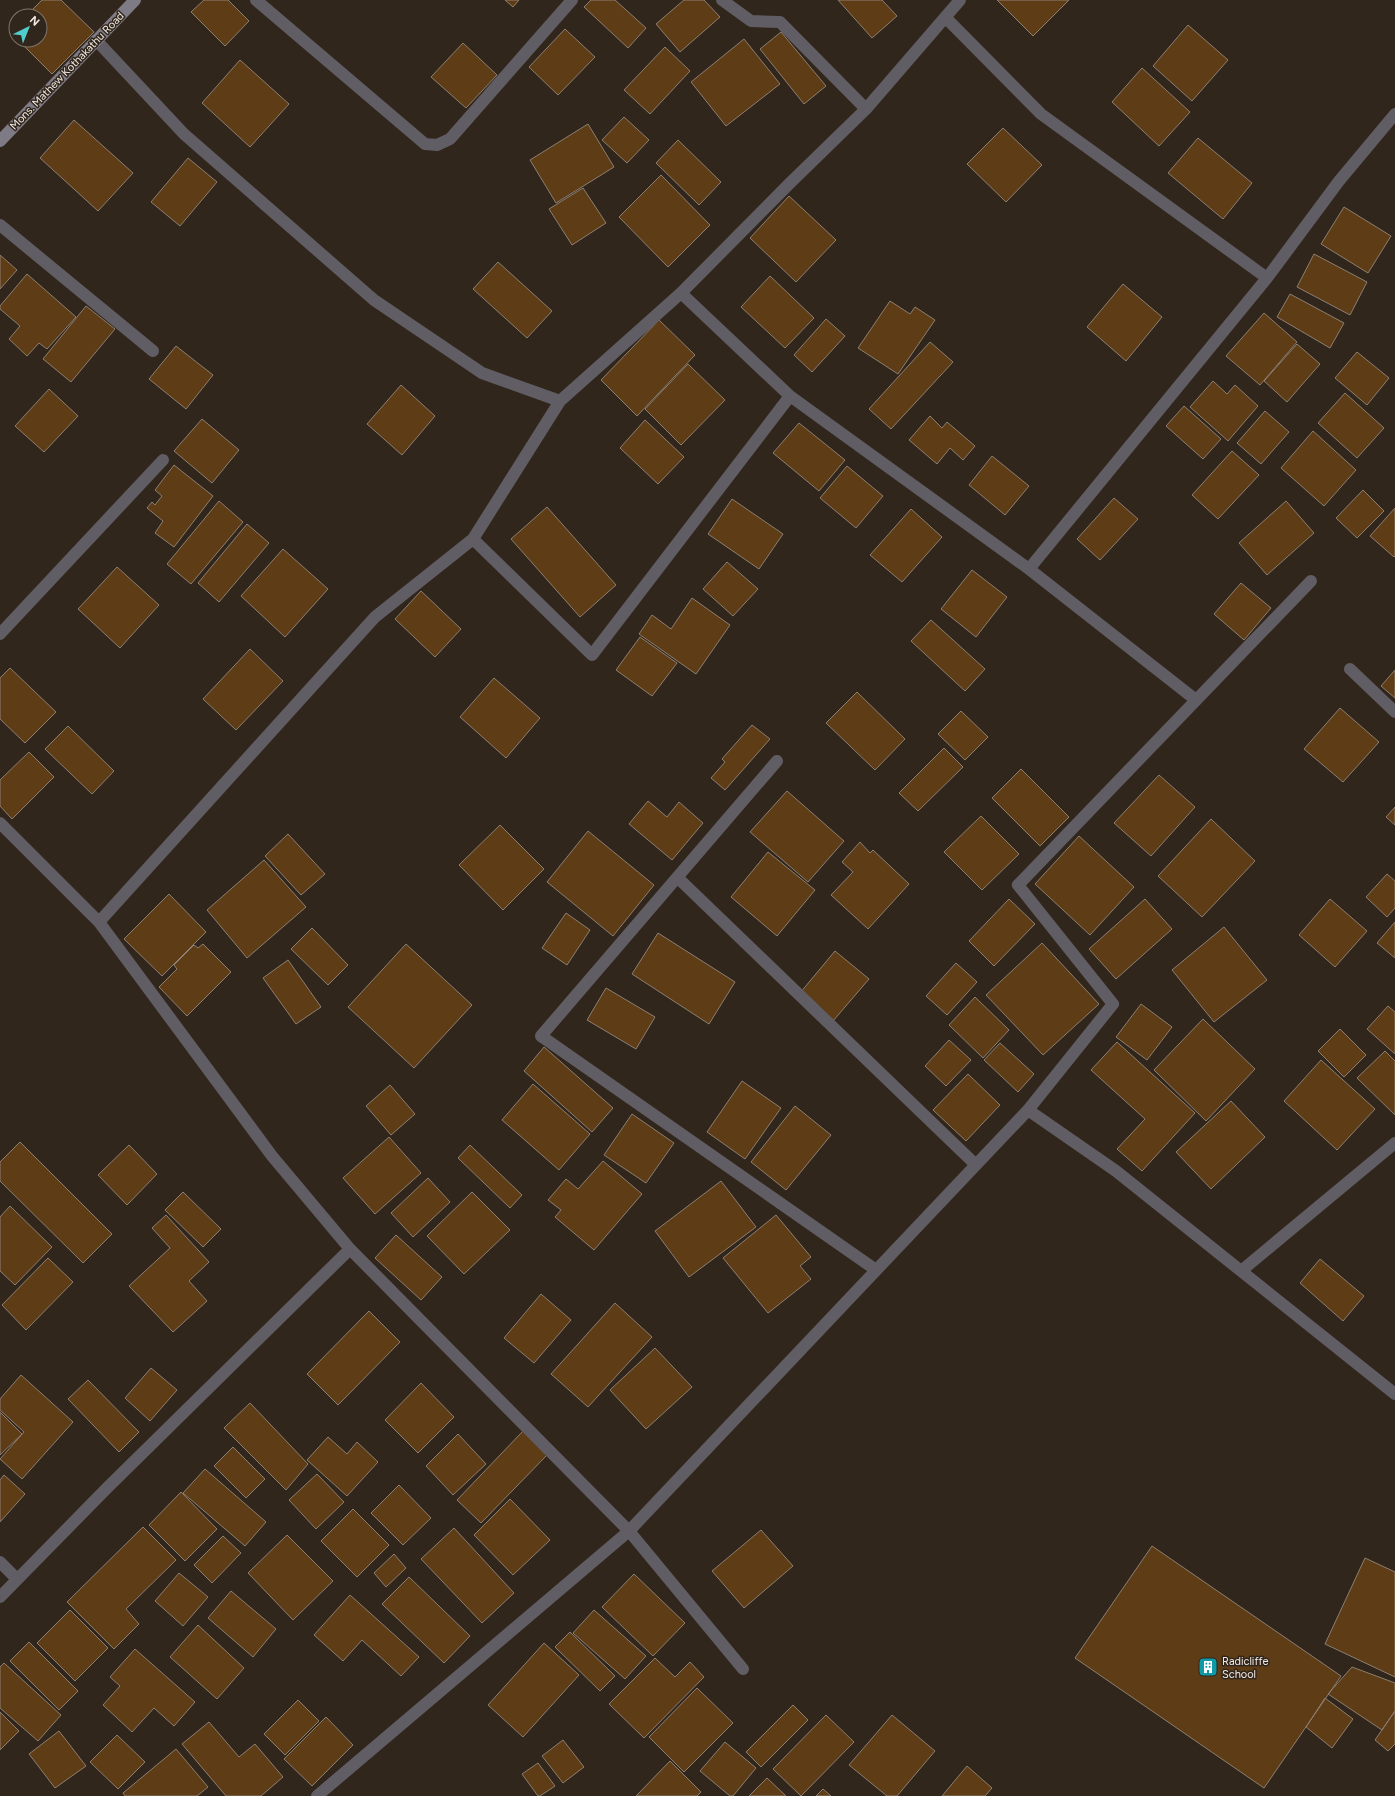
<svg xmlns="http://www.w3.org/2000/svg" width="1395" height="1796" font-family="Figtree,sans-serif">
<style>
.building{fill:#5e3c16;stroke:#8d7f72}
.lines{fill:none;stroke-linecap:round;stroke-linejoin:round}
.street{stroke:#605d64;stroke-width:12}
.secondary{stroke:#7f7b86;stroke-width:12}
.labels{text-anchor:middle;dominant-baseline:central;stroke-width:3;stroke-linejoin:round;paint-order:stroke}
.street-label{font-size:11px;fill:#f2ebe4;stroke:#31261b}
.poi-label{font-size:11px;fill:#f2ebe4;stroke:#31261b;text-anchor:start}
</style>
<rect width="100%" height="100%" fill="#31261b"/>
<path class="building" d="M42,0H61L94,32L52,74L18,40H40V16H26Z
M204,0H228L249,21L225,46L191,12Z
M505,0H519L513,7Z
M591,0H615L646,28L628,48L584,7Z
M684,0H704L720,17L680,52L656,24Z
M838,0H882L897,16L872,38Z
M997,0H1069L1033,36Z
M1188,25L1228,60L1192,101L1153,66Z
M565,29L595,57L558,95L529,67Z
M781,32L826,86L804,104L760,49Z
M744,39L780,84L726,126L691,82Z
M463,43L497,75L466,108L431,77Z
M665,47L690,71L650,114L624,90Z
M240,60L289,104L250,147L202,103Z
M1142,68L1190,112L1159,146L1112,102Z
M624,117L649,140L627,163L602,140Z
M74,120L133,173L98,211L40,158Z
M588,124L614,167L556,203L530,160Z
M1003,128L1042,165L1006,202L967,164Z
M1198,138L1252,183L1223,219L1168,173Z
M678,140L721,182L699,205L656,163Z
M188,158L217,182L180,226L151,202Z
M661,175L710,225L668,267L619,217Z
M583,188L606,223L572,245L549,209Z
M789,196L836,240L796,282L750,238Z
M1344,207L1391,236L1368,273L1321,244Z
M1314,254L1367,282L1350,315L1297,287Z
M0,255L17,270L0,289Z
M498,262L552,311L527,338L473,289Z
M27,274L76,317L47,349L39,343L27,356L9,339L20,326L0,309V306Z
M770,276L814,318L785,348L741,307Z
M1123,284L1162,317L1126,361L1087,327Z
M1290,294L1344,323L1330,348L1277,317Z
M890,301L910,314L915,307L935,320L898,374L858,348Z
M86,306L115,329L71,382L43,359Z
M1264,313L1297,342L1260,385L1226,356Z
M826,319L845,336L812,372L794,355Z
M659,320L695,355L637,416L601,380Z
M930,342L953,362L891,429L869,409Z
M1297,344L1320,364L1287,402L1264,381Z
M176,346L213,375L186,409L149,379Z
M1357,352L1389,378L1367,405L1335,378Z
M688,364L725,400L681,445L645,409Z
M1213,381L1227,394L1235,385L1258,406L1228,441L1190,407Z
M401,385L435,416L402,455L367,424Z
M49,389L78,416L44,452L15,426Z
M1345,393L1384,428L1357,458L1318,423Z
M1184,406L1221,439L1203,459L1166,426Z
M1265,411L1289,432L1261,464L1237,443Z
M930,416L942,428L947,422L975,446L963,460L950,448L937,464L909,440Z
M202,419L239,450L212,483L174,451Z
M645,420L684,457L658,484L620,448Z
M799,423L845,460L819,491L773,453Z
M1313,431L1356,470L1324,506L1281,468Z
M1232,451L1259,475L1218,519L1192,495Z
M992,456L1029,486L1005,515L969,485Z
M174,465L213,496L174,547L155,533L163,521L147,508L152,502L155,505L162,496L155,490Z
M847,466L883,496L856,528L820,498Z
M1363,490L1384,511L1357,538L1336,518Z
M1114,498L1138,519L1100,560L1077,539Z
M732,499L783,534L759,569L708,534Z
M219,501L243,522L191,584L167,564Z
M1286,501L1314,533L1267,575L1239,543Z
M547,507L616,585L580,617L511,539Z
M1395,508V556L1394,557L1370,536Z
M911,509L942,537L902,582L870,555Z
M247,524L269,543L219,602L198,583Z
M283,549L328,589L285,637L241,596Z
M727,562L758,589L733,616L703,589Z
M117,567L159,605L120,648L78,609Z
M972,570L1007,597L976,637L941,609Z
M1241,583L1271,608L1244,640L1214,614Z
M421,591L461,629L435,657L395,619Z
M692,598L730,625L696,674L639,634L652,615L671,629Z
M931,620L985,669L965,691L911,641Z
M640,637L677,663L652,696L616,670Z
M250,649L283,681L236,730L203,699Z
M10,668L56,712L25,743L0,719V678Z
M1395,670V698L1381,686Z
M494,678L540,718L506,758L460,717Z
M857,692L905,739L875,770L826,723Z
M1340,708L1379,742L1343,782L1304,749Z
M961,711L988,737L965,760L938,734Z
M752,725L770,739L725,790L711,778L725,762L722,759Z
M68,726L114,771L92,794L45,749Z
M944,748L963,767L918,811L899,793Z
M29,752L54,777L12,819L0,806V780Z
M1021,769L1069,817L1040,846L992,798Z
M1159,775L1195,807L1151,856L1114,823Z
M787,791L844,841L808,882L750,832Z
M648,801L667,817L679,802L703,823L672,860L629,824Z
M1395,807V825L1386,817Z
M981,816L1019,854L982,890L944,852Z
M1211,819L1255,861L1202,917L1158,876Z
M500,825L544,869L503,910L459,865Z
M588,831L654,885L613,936L547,882Z
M288,834L325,874L301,895L265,856Z
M1079,836L1134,887L1090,935L1035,884Z
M860,842L870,853L873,850L909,884L868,929L831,895L853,872L842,862Z
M768,852L815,890L777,936L731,897Z
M264,860L306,907L247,958L207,910Z
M1387,874L1395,881V908L1387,917L1366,897Z
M169,894L206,932L162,976L124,939Z
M1009,899L1035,924L994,966L969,941Z
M1145,899L1172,929L1116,979L1089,949Z
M1330,899L1367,931L1335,967L1299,935Z
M566,913L590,930L567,965L542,948Z
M1395,922V958L1377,943Z
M1224,927L1267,980L1214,1022L1172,970Z
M312,928L348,965L328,985L291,949Z
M658,933L735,982L709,1024L632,974Z
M1042,943L1099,1004L1043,1055L986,995Z
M203,944L231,972L187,1016L159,987L177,969L174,965L194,945L198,948Z
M406,944L472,1005L414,1068L348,1007Z
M835,951L869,979L833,1021L800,993Z
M288,960L321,1007L296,1024L263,978Z
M956,963L977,982L947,1015L926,996Z
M606,988L655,1017L636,1049L587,1020Z
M975,997L1009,1030L983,1058L949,1025Z
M1141,1004L1172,1027L1147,1060L1116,1037Z
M1388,1006L1395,1012V1054L1367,1029Z
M1203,1019L1255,1069L1206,1121L1154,1070Z
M1340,1029L1366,1055L1344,1077L1318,1051Z
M949,1040L971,1060L946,1086L925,1066Z
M1117,1042L1195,1113L1142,1171L1117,1149L1145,1119L1091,1070Z
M1000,1043L1034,1074L1018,1092L984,1060Z
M544,1047L613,1108L592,1132L524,1071Z
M1385,1051L1395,1061V1115L1357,1078Z
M1321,1060L1375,1109L1337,1150L1284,1101Z
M968,1074L1000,1105L966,1141L933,1110Z
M742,1081L781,1108L745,1159L707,1132Z
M533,1084L590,1134L559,1170L502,1120Z
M390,1085L415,1114L391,1135L366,1106Z
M1231,1101L1265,1137L1211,1189L1176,1152Z
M795,1106L831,1135L786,1190L751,1162Z
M632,1114L674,1143L646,1183L604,1155Z
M389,1137L421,1173L375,1214L343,1178Z
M20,1142L112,1234L83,1263L0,1181V1162Z
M129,1145L157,1174L127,1205L98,1175Z
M470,1145L522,1195L510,1208L458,1158Z
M603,1161L642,1194L594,1250L555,1217L561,1210L548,1200L566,1179L578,1189Z
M428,1178L450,1202L413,1237L391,1213Z
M721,1181L756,1227L689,1277L655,1231Z
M183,1192L221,1229L203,1247L165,1210Z
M472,1192L510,1230L464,1274L427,1236Z
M10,1206L52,1247L15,1285L0,1271V1217Z
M166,1215L209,1262L189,1281L207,1301L173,1332L129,1286L170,1248L152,1228Z
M776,1215L811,1257L800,1266L811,1279L768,1313L723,1258Z
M396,1235L442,1277L421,1300L375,1258Z
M48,1258L73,1282L26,1330L2,1305Z
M1320,1259L1364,1296L1343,1321L1300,1283Z
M541,1294L571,1320L534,1363L504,1338Z
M615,1303L652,1337L588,1407L551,1374Z
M369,1311L400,1342L338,1405L307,1374Z
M655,1348L692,1387L646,1429L610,1390Z
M151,1368L177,1390L150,1421L125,1398Z
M21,1375L73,1422L22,1479L0,1459L24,1432L0,1410V1399Z
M88,1380L139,1432L119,1452L68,1399Z
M421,1383L454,1417L418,1453L385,1420Z
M250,1403L308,1464L286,1490L224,1428Z
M0,1412L22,1434L0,1455Z
M524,1430L548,1454L481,1523L457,1500Z
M458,1434L486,1464L453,1495L426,1466Z
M328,1437L347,1454L357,1442L378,1462L347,1496L307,1460Z
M233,1447L265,1479L246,1498L214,1466Z
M205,1469L266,1522L245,1546L183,1493Z
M317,1474L344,1502L316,1529L289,1500Z
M4,1475L25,1494L0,1522V1480Z
M399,1485L431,1518L403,1545L371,1513Z
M181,1492L217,1529L185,1561L149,1525Z
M510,1499L550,1540L513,1575L474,1535Z
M353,1509L389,1545L357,1577L321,1541Z
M143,1527L176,1560L126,1609L139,1624L114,1649L67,1602Z
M454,1528L514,1593L482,1623L421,1559Z
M761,1530L793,1566L744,1608L712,1571Z
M287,1535L333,1581L293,1620L248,1573Z
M223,1536L241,1553L212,1583L194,1565Z
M1152,1546L1341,1676L1264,1788L1075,1658Z
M394,1554L406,1568L386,1587L374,1573Z
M1365,1558L1395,1572V1677L1325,1644Z
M179,1573L208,1597L183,1626L155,1601Z
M634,1574L685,1623L653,1656L602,1607Z
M409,1577L470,1636L444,1663L382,1604Z
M231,1591L276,1629L253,1657L208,1618Z
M350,1595L419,1657L401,1676L362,1640L343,1661L314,1635Z
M70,1610L108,1648L75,1681L37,1643Z
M594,1610L646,1656L625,1679L573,1633Z
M198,1625L244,1668L217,1699L170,1657Z
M570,1632L615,1676L600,1691L555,1647Z
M29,1642L78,1691L59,1710L10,1661Z
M544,1643L579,1675L523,1737L488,1705Z
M135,1649L195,1702L174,1726L154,1708L132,1732L103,1705L120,1686L110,1677Z
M655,1658L675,1677L690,1662L704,1677L644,1738L609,1704Z
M4,1663L61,1715L38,1741L0,1708V1667Z
M1352,1667L1395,1683V1711L1382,1730L1328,1694Z
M697,1688L733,1723L684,1772L649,1737Z
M1325,1698L1353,1719L1332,1748L1306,1727Z
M298,1700L319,1721L285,1755L264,1734Z
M793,1705L808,1720L761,1767L746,1752Z
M1395,1711V1744L1388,1751L1375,1740Z
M0,1712L19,1731L0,1750Z
M826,1715L854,1742L801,1796L773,1769Z
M892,1715L935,1751L897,1796H887L849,1765Z
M326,1717L353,1745L312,1786L284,1759Z
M209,1722L239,1757L255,1744L283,1777L261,1796H226L182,1744Z
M59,1731L86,1766L55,1788L29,1754Z
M117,1735L145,1762L118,1789L90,1762Z
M563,1740L584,1767L563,1783L542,1756Z
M725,1742L756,1768L733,1796H730L700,1771Z
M176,1749L208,1787L197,1796H125L123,1793Z
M670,1761L701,1792L697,1796H636Z
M538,1763L555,1786L540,1796H538L522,1774Z
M967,1766L992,1788L985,1796H942Z
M767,1778L786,1796H749Z
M823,1789L831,1796H816Z"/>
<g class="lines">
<path class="street" d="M256,0L425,144L437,145L450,139L572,0
M722,0L751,21L780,22L866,109
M946,18L1041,114L1267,278
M96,40L184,134L374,300L482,373L560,401
M0,225L153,351
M681,293L790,396L1029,569L1196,700
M473,539L592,655L790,396
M1029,569L1267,278L1339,181L1395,114
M0,634L163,460
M1350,669L1395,712
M777,761L541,1036L876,1270
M0,823L99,922L272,1156L350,1249L629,1531L743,1669
M678,878L976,1165
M99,922L375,617L473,539L560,401L681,293L789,184L866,109L960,0
M1028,1110L1116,1171L1395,1394
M1241,1271L1395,1143
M0,1562L17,1579
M0,1597L107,1488L350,1249
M317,1796L629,1531L1028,1110L1113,1004L1018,885L1311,581"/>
<path class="secondary" d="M0,141L135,0"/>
</g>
<defs>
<symbol id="building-square" viewBox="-11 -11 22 22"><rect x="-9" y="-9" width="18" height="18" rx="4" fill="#0f9aa8" stroke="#31261b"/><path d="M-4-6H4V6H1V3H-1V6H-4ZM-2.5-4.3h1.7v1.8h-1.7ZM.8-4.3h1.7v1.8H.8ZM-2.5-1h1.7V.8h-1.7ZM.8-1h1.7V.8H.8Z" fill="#fff"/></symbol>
</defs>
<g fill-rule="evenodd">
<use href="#building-square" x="1197" y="1656" width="22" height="22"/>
</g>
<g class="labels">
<g class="street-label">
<text transform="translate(67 71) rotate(-46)">Mons. Mathew Kothakathu Road</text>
</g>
<g class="poi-label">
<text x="1222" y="1661">Radicliffe<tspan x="1222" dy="13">School</tspan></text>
</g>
</g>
<g transform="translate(28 28) rotate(43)"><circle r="19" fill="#31261b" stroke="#7e756b"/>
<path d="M0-3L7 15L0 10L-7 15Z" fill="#52cdcd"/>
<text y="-6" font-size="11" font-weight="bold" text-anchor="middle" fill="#f2ebe4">N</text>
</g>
</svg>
